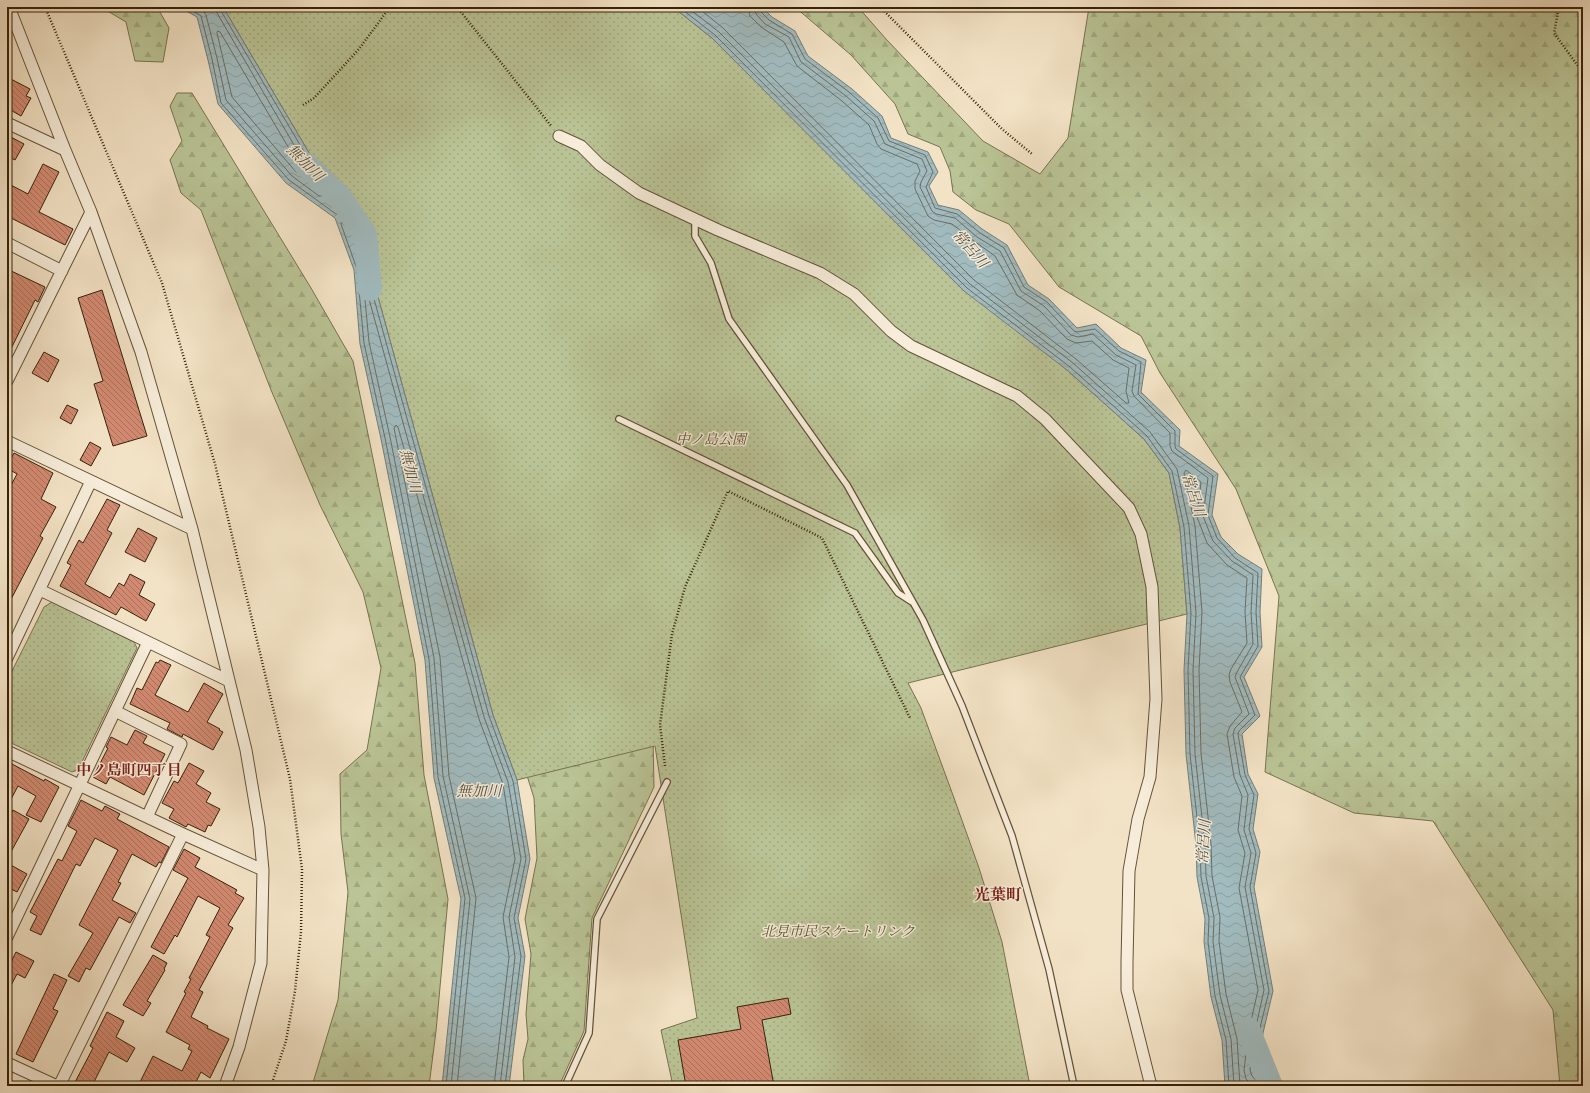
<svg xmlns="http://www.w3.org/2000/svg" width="1590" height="1093" font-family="'IM FELL Double Pica','Noto Serif JP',serif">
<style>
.forest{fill:url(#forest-firs);stroke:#78734e}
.park{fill:url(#park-dots);stroke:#78734e}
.water{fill:url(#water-waves);stroke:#767e75}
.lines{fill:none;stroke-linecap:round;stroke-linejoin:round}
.shore{stroke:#6b6e63;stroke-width:1}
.river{stroke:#a1bbbf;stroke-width:24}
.building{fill:url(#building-back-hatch);stroke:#352207}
.service-casing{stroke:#645237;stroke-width:8}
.minor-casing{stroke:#645237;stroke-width:13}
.path{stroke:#352207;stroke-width:2.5;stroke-dasharray:1 2;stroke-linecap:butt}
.service{stroke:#f7edda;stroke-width:5.5}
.minor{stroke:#f7edda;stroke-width:11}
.labels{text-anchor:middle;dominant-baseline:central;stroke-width:3;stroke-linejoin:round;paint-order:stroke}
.park-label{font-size:14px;font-style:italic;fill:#5d5332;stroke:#f7edda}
.water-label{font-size:15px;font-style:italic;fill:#55503e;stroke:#f7edda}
.neighbourhood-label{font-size:15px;font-weight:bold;fill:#7a1f14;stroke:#f7edda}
.quarter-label{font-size:16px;font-weight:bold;fill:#7a1f14;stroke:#f7edda}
</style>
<defs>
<pattern id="forest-firs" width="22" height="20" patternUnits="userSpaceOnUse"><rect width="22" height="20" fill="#bac496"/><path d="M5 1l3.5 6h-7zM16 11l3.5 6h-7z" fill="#a0a880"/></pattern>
<pattern id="park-dots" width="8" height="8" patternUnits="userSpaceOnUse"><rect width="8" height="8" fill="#bac496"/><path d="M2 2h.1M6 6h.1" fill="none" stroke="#a0a880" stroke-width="1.8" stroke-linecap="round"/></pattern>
<pattern id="water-waves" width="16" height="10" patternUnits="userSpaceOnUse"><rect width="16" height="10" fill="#a1bbbf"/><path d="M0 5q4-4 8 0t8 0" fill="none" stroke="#8ba0a3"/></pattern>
<pattern id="building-back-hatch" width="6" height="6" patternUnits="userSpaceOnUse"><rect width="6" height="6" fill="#d38a72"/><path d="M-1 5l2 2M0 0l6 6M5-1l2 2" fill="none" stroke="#ac705c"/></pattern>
</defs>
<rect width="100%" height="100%" fill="#f3e3c6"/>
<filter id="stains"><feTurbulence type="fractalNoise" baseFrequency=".005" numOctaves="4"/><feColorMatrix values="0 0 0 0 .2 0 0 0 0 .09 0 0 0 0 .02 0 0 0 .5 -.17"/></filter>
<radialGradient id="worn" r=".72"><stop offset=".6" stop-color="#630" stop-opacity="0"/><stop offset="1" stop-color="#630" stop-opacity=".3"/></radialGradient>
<path class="forest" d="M101,7H157L169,28L163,62L135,61L126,22Z
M795,7H858L886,39L983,141L1040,174L1068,138L1089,7H1583V1086H1560L1553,1010L1433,821L1354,813L1265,772L1279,596L1236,489L1160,373L1141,336L1059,287L1009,224L976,210L953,192L950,171L940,147L908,134L895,104L851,55Z
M177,93H192L311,288L353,361L415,663L424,775L448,899L436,1031L429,1086H312L338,1000L348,892L341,834L340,774L367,750L381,668L363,592L320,505L271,390L201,210L181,193L170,160L182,141L170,106Z
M653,736L654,787L592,918L584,1031L559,1086H524L523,1060L528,1039L526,1014L531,954L525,919L537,858L534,798L524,766Z"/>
<path class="park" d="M223,7H673L712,38L1067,370L1144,439L1169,473L1180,528L1187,614L908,683L921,708L954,798L979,868L1002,942L1030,1086H673L661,1030L697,1018L655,746L517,780L493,715L364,246Z
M52,602L134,642L137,648L78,770L72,772L7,741V681L44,607Z"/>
<path class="water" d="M179,7H223L364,246L493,715L517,780L530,859L518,918L525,956L509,1086H442L461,899L434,778L425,660L381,439L360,344L354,270L335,218L286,183L218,104L208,60L197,17Z
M673,7H762L772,17L795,31L808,56L852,89L882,116L891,138L928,152L938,172L929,186L938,205L959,210L982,229L1007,245L1028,285L1049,299L1077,328L1096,324L1121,348L1146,360L1141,392L1180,430L1179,446L1218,474L1212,515L1221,537L1238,554L1262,569L1260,612L1262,647L1244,677L1260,716L1242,734L1248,774L1258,794L1253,829L1260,852L1254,887L1273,991L1263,1033L1259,1071L1273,1086H1225L1222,1040L1211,997L1204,942L1205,919L1197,877L1196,845L1186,754L1184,670L1187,614L1180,528L1169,473L1144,439L1067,370L964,291L712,38Z"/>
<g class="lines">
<path class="shore" d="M187,7L201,16L212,59L221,103L289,180L336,214H338L339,211L221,11L220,7
M198,7L203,10L206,15L217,58L226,100L292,176L319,196H322V193L217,13L215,7
M679,7L715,35L967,288L1070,367L1147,436L1172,471L1184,527L1191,613L1188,670L1190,754L1200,845L1201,877L1209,918L1208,942L1215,996L1226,1040L1229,1086
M687,7L719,32L970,284L1073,363L1150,432L1177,469L1189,526L1196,613L1193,670L1195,754L1205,845L1206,876L1214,918L1213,942L1220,995L1231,1039L1234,1086
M697,7L723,28L974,280L1076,359L1126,403H1129L1126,391L1129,368L1113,360L1092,341L1076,343L1067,339L1040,311L1017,295L995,256L974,241L952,224L934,220L928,216L915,189V181L920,171L917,164L881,149L877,144L869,125L842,101L797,66L784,42L761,27L750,16L748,7
M754,7L756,14L765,24L789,37L801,62L846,96L874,121L885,144L922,159L927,171L921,182L920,187L932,211L936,214L955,218L977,237L1000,251L1021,291L1044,306L1071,335L1078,337L1093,334L1116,355L1136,365L1132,391L1134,396L1170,433V446L1172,451L1208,478L1203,516L1213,541L1232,561L1253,575L1251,612L1253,644L1237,672L1235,677L1249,714L1235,728L1233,734L1240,775L1248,795L1244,830L1251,853L1245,887L1264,990L1255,1031L1250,1070L1252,1076L1261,1086
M759,7L760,11L769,20L792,34L805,59L849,92L878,118L889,141L925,155L933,172L926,187L935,208L957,214L980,233L1004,248L1024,287L1047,302L1074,331L1077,332L1095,329L1119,351L1141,362L1138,394L1175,431V446L1176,449L1213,476L1208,515L1217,538L1235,558L1258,573L1256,612L1258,646L1240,677L1255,715L1239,731L1238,734L1245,775L1254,795L1249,829L1256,853L1250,887L1269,991L1259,1032L1255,1071L1268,1086
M218,31L220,32L303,172L302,174L296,172L232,97L217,33Z
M446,1086L465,898L438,777L429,659L385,438L364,343L357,269L341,224L343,221L345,222L360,248L489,716L513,781L526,859L514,918L521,956L505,1086
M451,1086L470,899L443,776L434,658L390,437L369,342L365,300L367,298L369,299L484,717L508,782L521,859L509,917L515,957L500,1086
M457,1086L476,898L449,776L440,657L394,428L396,425L398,427L479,719L503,784L515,859L503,917L509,957L494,1086
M1240,1086L1237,1039L1226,994L1219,941L1220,917L1212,876L1211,844L1201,753L1199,670L1202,612L1195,526L1184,473L1186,470L1201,482L1197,517L1207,543L1227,565L1247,578L1245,612L1247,643L1231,669L1229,675L1230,682L1242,712L1230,726L1227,734L1234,777L1242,796L1238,830L1245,853L1239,888L1258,990L1249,1030L1244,1070L1246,1079L1253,1086"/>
<path class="river" d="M305,164L339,196L365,234L370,289
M1248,1029L1271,1086"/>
</g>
<path class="building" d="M7,77L30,89L26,96L31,98L21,116L7,108Z
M7,135L24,144L15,160L7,156Z
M43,164L59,172L39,212L73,229L65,245L7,216V183L28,194Z
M7,269L45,287L38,302L35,300L7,357Z
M102,290L147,436L113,446L94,384L103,381L78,298Z
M44,352L59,360L48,382L32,373Z
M67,405L78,410L71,424L60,418Z
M90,442L101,448L91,466L80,460Z
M14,453L53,473L41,499L56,507L40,536L43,538L7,607V525L9,524L11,521L10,518L7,516V493L17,474L7,468V466Z
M107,499L120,505L107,530L112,533L85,584L110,598L119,583L124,586L130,574L145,582L139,595L155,604L146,621L121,607L116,615L60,586L71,565L67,563L79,540L83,543Z
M138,528L157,538L145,562L125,552Z
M160,660L171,665L155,695L188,712L204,683L223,694L207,722L220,729L219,730L223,732L213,750L183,734L182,737L167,729L170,723L130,704L137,688L142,690L156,662L158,663Z
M135,730L147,736L143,743L165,754L144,795L110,777L106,784L93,777L108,748L106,747L111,737L127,745Z
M189,763L204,771L196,784L211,793L206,802L220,809L211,826L208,825L205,832L188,824L186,827L169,818L174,809L162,803L174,781L178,783Z
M12,764L44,781L45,779L59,787L41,822L26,815L36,796L18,786L7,807V774Z
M81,800L102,811L105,806L120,814L117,819L169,847L161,863L159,862L156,867L132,854L118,882L121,883L112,900L136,913L130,923L119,917L90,970L86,968L79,982L68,976L93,933L79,925L118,850L95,838L80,866L76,864L41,935L30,930L37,916L30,912L58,859L62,861L77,831L68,826Z
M13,810L29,819L7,859V821Z
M184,849L200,858L195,867L237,890L235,893L244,898L228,925L233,928L199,990L203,992L191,1017L208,1026L207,1028L229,1039L210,1078L201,1072L194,1086H138L153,1056L182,1071L192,1051L188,1049L190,1045L166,1032L186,993L184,992L191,979L189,978L210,937L206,935L220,908L198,896L177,937L175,935L164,954L151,947L188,878L173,870Z
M7,863L27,874L17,892L7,887Z
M16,952L34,961L25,978L17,974L7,993V960L11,962Z
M153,955L167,963L164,969L165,970L147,1001L151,1003L143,1016L123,1005Z
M54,974L67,980L53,1009L58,1011L33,1062L16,1054Z
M788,998L791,1014L762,1020L774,1086H686L678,1040L741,1029L737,1007Z
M107,1012L124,1021L116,1037L135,1048L127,1062L109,1052L92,1086H73L93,1048L90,1046Z"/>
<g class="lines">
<defs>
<path id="service" d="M695,220V236L711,263L729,319L847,485L923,620L962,706L1012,836L1049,969L1074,1086
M619,419L855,533L898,593L912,602
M7,520V521
M565,1086L589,1033L597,919L667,782"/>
<path id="minor" d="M9,7L65,150L91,212L141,352L192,529L246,750L259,827L263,870L261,963L239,1047L225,1086
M7,123L65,150
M559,136L581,146L600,165L639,193L718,230L820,273L854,294L891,331L911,346L1017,396L1045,419L1129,508L1141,534L1152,587L1156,699L1150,777L1138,819L1129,871L1127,962V990L1151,1086
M7,243L62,271
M7,381L91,212
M7,441L192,529
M40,590L229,681
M7,658L91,481
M115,711L181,744L147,817
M7,751L183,834L263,870
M7,937L148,642
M7,1063L57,1086
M59,1086L183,834"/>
</defs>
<use href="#service" class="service-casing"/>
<use href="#minor" class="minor-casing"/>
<path class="path" d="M45,7L162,283L215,464L290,779L302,869L301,932L295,991L286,1041L271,1086
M457,7L552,127
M880,7L1002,129L1032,154
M1559,7L1554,33L1578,66L1583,70
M303,105L314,98L359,49L390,7
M665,766L660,725L672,634L685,587L728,491L822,538L910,718"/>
<use href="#service" class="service"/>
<use href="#minor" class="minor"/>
</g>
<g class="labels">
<g class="park-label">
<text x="711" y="439">中ノ島公園</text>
<text x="838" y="931">北見市民スケートリンク</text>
</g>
<g class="water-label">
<text transform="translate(305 163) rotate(45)">無加川</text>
<text transform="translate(970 249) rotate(49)">常呂川</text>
<text transform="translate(410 471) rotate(76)">無加川</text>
<text transform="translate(1193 495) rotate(72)">常呂川</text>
<text x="479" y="791">無加川</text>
<text transform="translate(1204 842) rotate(-87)">常呂川</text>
</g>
<g class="neighbourhood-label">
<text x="129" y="770">中ノ島町四丁目</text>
</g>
<g class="quarter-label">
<text x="998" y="895">光葉町</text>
</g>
</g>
<rect width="1590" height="1093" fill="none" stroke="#f3e3c6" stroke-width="24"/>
<rect x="8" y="8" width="1574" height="1077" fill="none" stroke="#352207" stroke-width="2"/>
<rect x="12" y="12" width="1566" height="1069" fill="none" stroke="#352207"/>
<rect width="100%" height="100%" filter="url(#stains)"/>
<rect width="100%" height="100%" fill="url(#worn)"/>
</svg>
